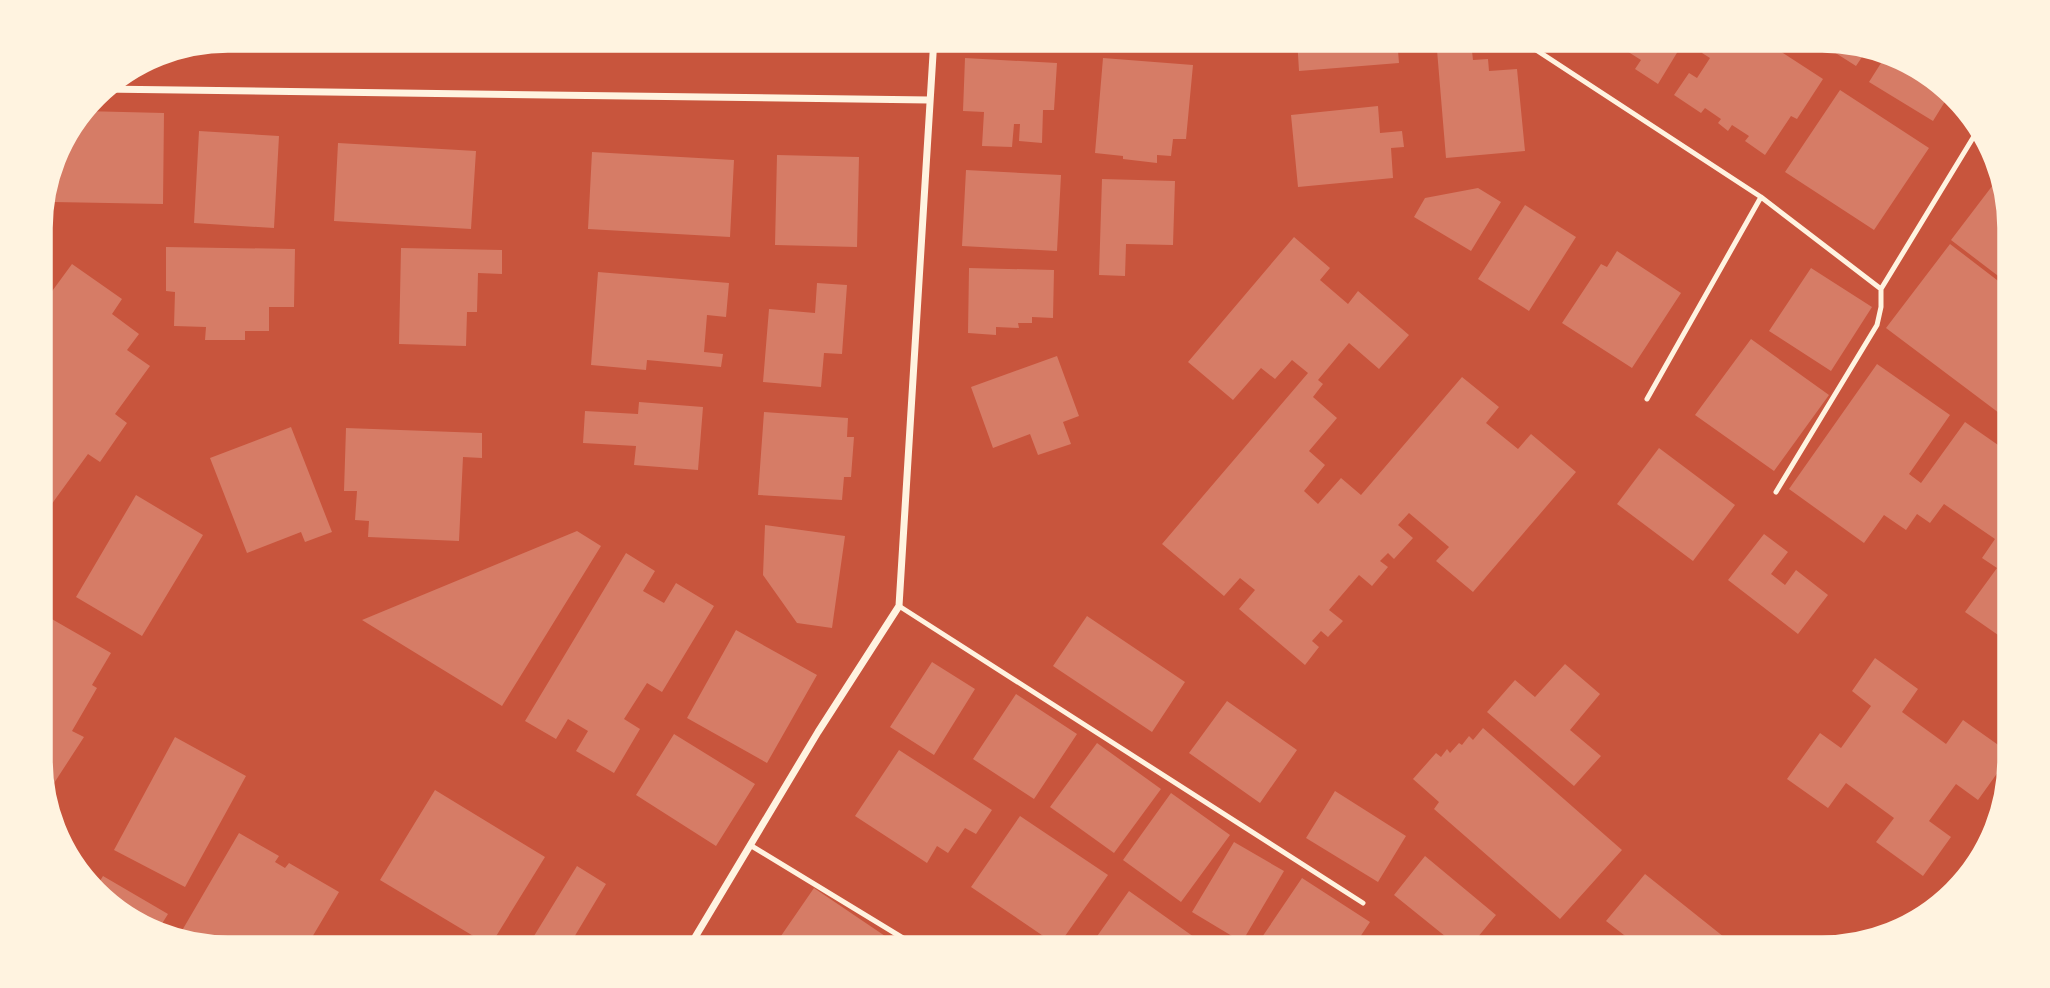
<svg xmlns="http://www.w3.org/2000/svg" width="2050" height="988" font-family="Signika,sans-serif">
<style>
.building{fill:#d67c66}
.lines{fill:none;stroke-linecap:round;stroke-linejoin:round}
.service{stroke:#fff3e0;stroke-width:5}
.minor{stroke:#fff3e0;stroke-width:7}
.rim{fill:none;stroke:#fff3e0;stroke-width:3.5}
</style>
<rect width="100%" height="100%" fill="#c8553d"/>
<path class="building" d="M776,38H862L861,48L776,40Z
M1297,38H1397L1399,63L1299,71Z
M1436,38H1455L1456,44L1471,42L1473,60L1488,59L1489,71L1517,69L1525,151L1446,158Z
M1606,38H1686L1658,84L1635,69L1641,60Z
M1712,38H1760L1823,79L1797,119L1791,116L1765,155L1745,141L1749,136L1732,125L1728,131L1718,123L1721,119L1705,108L1701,113L1674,95L1689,73L1697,78L1710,58L1702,53Z
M1812,38H1822L1868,48L1856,66Z
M1888,52L1895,53L1949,95L1933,121L1869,82Z
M965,58L1057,63L1054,110H1043L1042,143L1019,141L1020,124H1014L1012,147L982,146L984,112L963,111Z
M1103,58L1193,65L1186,139H1173L1171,156L1157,155V163L1123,159V156L1095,153Z
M1840,90L1929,148L1874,230L1785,172Z
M1378,106L1380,133L1402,131L1404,147L1391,148L1393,178L1298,187L1291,115Z
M83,111L164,113L163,204L53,202V198H44L58,144Z
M199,131L279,136L274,228L194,223Z
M338,143L476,151L471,229L334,221Z
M592,152L734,160L730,237L588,229Z
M777,155L859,157L857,247L775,245Z
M966,170L1061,175L1057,251L962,246Z
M1999,177L2010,204V285L1951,240Z
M1102,179L1175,181L1173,245L1126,244L1125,276L1099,275Z
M1478,188L1501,202L1471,251L1414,217L1425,198Z
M1525,205L1576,237L1529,311L1478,279Z
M1294,237L1330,268L1320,280L1348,304L1358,291L1409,335L1379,369L1349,343L1318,380L1323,384L1313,397L1337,418L1309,451L1325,465L1304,491L1318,504L1341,478L1361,495L1462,377L1499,407L1486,423L1518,449L1531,434L1576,472L1473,592L1436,561L1449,547L1409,513L1398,525L1413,538L1394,559L1388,553L1380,561L1388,567L1372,586L1359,575L1329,610L1343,621L1328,637L1321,631L1312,641L1319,647L1305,665L1239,609L1255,590L1240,578L1224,596L1162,544L1308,373L1292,360L1275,379L1261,368L1233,400L1188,362Z
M1950,244L2010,290L2011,422L1886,328Z
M166,247L295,249L294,307H269V331H245V340H205L206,327L174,326L175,292L166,291Z
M401,248L502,250V274L478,273L477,312H467L466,346L399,344Z
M1617,251L1681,293L1632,368L1562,323L1601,264L1607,267Z
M72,264L122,299L112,314L139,334L127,350L150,366L115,414L127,423L100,462L88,454L51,505L40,497L39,309Z
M969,268L1054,270L1053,318L1032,317V323H1018L1019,328L996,327V335L968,333Z
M1811,268L1872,307L1831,371L1769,331Z
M598,272L729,283L726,317L707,315L704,352L723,354L721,367L647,360L646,370L591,365Z
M817,283L847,285L842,354L824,353L821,387L763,382L769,309L815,313Z
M1751,339L1829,395L1774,471L1695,415Z
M1057,356L1079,416L1063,422L1071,444L1038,455L1030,434L993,448L971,387Z
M1877,364L1950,415L1909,474L1921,483L1965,422L2011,454V503L2003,514L2011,519V644L1965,612L1997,568L1982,558L1995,539L1944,504L1930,523L1917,514L1906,530L1884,515L1864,543L1789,489Z
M639,402L703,407L698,470L634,465L636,446L583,443L585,411L638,414Z
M764,412L848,418L847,437H854L851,477H844L842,500L758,495Z
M291,427L332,532L305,542L301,532L247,553L210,458Z
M346,428L482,433V458L463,457L459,541L368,537L369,521L355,520L357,491H344Z
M1659,448L1735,505L1693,561L1617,504Z
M136,495L203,535L142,636L76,597Z
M765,525L845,536L832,628L797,623L763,575Z
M577,531L601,546L502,706L362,620Z
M1764,534L1788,552L1771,574L1785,585L1796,570L1828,595L1798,634L1728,580Z
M626,553L655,571L643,591L664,603L676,583L714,606L662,692L647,683L624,719L640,729L614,773L576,751L588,731L568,719L556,739L525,721Z
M1087,616L1185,682L1152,732L1053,666Z
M50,618L111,653L92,685L97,688L72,731L84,737L45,797L40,785V635Z
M736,630L817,675L767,763L687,718Z
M1875,658L1918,689L1902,712L1946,744L1963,720L2011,754L1978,800L1956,784L1929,821L1951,837L1923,876L1876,842L1894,818L1846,783L1828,808L1787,779L1820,733L1841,748L1871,706L1852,691Z
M932,662L975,689L934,755L890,727Z
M1565,664L1600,694L1570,730L1601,756L1574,786L1487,712L1515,680L1535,697Z
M1016,694L1077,734L1034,799L973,759Z
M1227,701L1297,750L1260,803L1189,753Z
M1483,728L1622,850L1560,919L1434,809L1439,802L1413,779L1436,753L1441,757L1447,749L1450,753L1459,743L1462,745L1469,736L1473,740Z
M674,734L755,784L716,846L636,795Z
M175,737L246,776L185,887L114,850Z
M1097,743L1161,789L1114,853L1050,807Z
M899,750L992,810L976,834L965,828L948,853L937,846L927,863L855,816Z
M435,790L545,857L490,946L380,880Z
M1335,791L1406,836L1378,882L1306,838Z
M1171,793L1230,835L1181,902L1123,860Z
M1020,816L1108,875L1058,946L971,887Z
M239,833L279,856L275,862L285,868L289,863L339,892L305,949H253L242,943L239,949L228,950L195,943L180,934Z
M1234,842L1284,871L1242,942L1192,912Z
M1425,856L1496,915L1468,949H1461L1394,895Z
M577,866L606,884L567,949H526Z
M1645,874L1739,949H1642L1606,921Z
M103,876L168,914L155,935L95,889Z
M1302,878L1370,922L1352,949H1254Z
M814,888L888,938L880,949H772Z
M1129,891L1211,949H1088Z"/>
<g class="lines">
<path class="service" d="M1518,38L1761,197L1881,289L1979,128
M1647,399L1761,197
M1776,492L1877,325L1881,307V289
M899,606L1363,903
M750,845L921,949"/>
<path class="minor" d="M101,89L929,100
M688,949L818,732L899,606L934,38"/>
</g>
<path d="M0 0H2050V988H0ZM228 51H1822A177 177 0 0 1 1999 228V760A177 177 0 0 1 1822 937H228A177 177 0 0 1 51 760V228A177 177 0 0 1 228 51Z" fill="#fff3e0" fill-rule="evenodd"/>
<path class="rim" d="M228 51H1822A177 177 0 0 1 1999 228V760A177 177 0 0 1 1822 937H228A177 177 0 0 1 51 760V228A177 177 0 0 1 228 51Z"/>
</svg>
